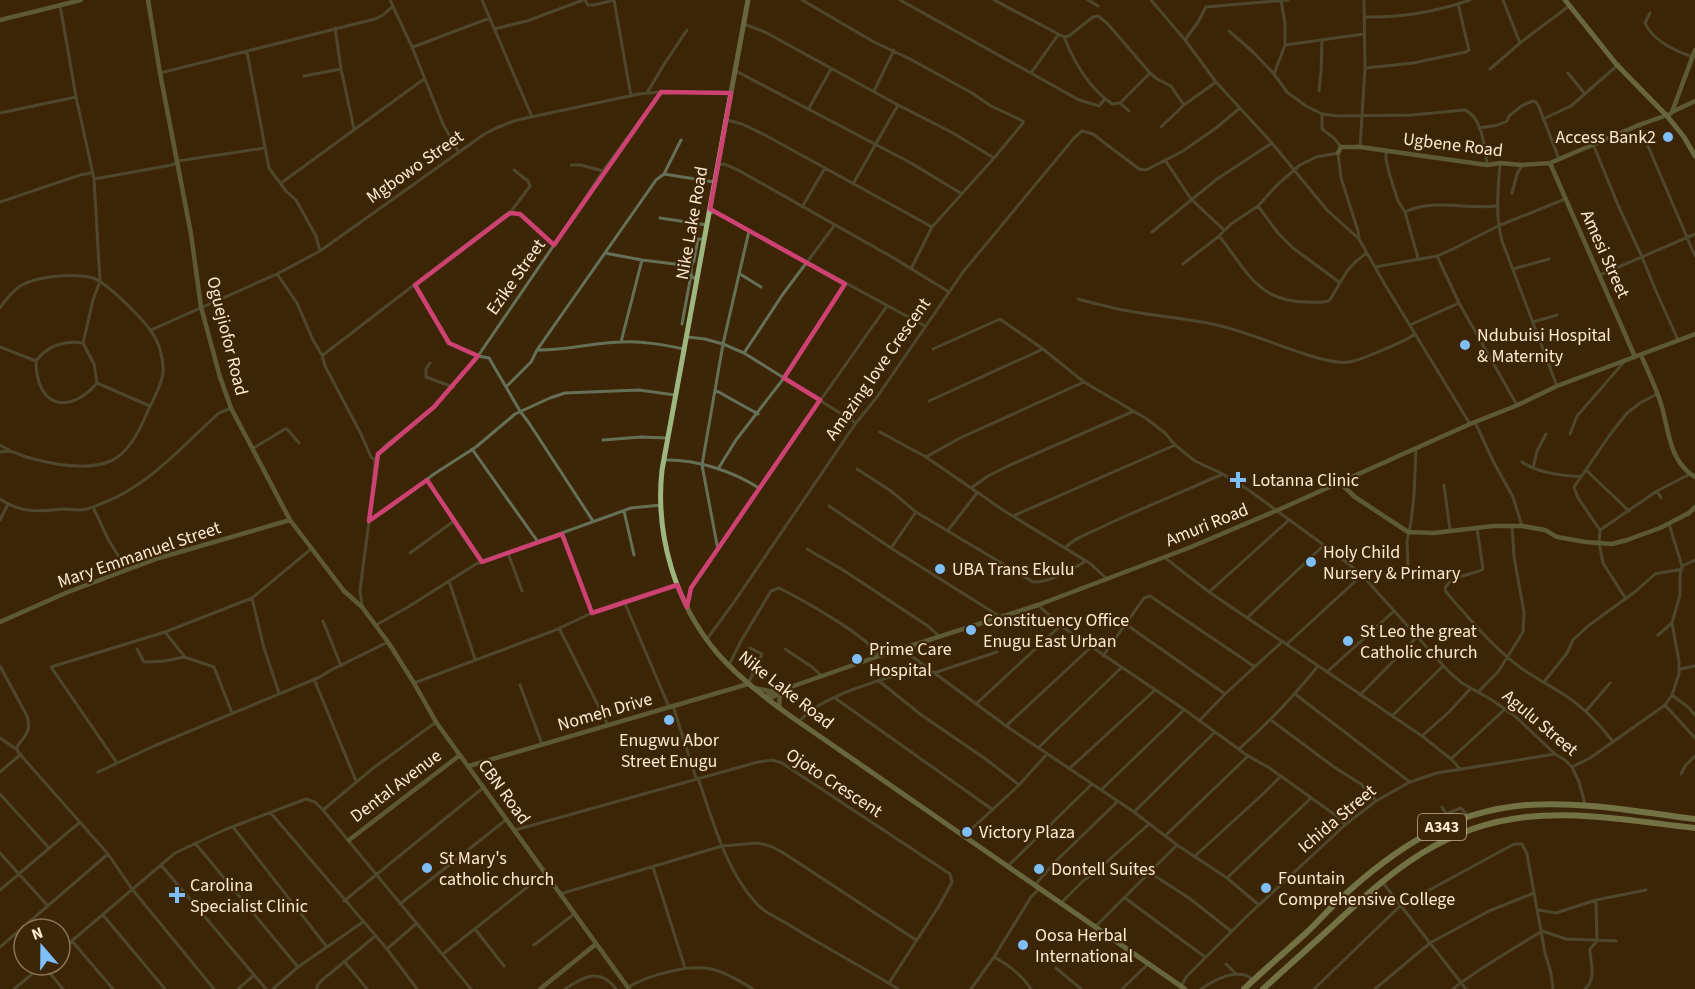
<svg xmlns="http://www.w3.org/2000/svg" width="1695" height="989" font-family="'Source Sans 3',sans-serif">
<style>
.lines{fill:none;stroke-linecap:round;stroke-linejoin:round}
.street{stroke:#657157;stroke-width:3}
.secondary{stroke:#85986e;stroke-width:4.5}
.primary{stroke:#9eb680;stroke-width:5}
.highway{stroke:#b5d190;stroke-width:6}
.marked{fill:none;stroke:#ce4273;stroke-width:4.5;stroke-linejoin:round}
.poi-dot{fill:#7ebef9;stroke:#3d2507;stroke-width:2}
.labels{text-anchor:middle;dominant-baseline:central;stroke-width:4.5;stroke-linejoin:round;paint-order:stroke}
.shield{fill:#3d2507;stroke:#c4ae96;stroke-width:1.5}
.shield-label{font-size:16px;font-weight:bold;fill:#fee9d3}
.poi-label{font-size:18px;fill:#fee9d3;stroke:#3d2507;text-anchor:start}
.street-label{font-size:18px;fill:#fee9d3;stroke:#3d2507}
</style>
<rect width="100%" height="100%" fill="#3d2507"/>
<g class="lines">
<path class="street" d="M390,0L412,47L443,124L459,153
M482,0L532,117
M585,0L588,5H594L614,0
M614,0L631,96
M900,0L1079,100L1099,106L1105,99
M994,0L1064,37L1069,36L1093,17L1098,16L1107,23L1150,73L1157,79L1171,86L1184,105
M1088,0L1098,6
M1151,0L1185,40L1216,82L1272,143L1327,210L1359,239
M1503,0L1520,43
M60,5L76,97L94,179L100,281L93,300L83,343L94,364L97,383L150,406
M1650,13L1645,23C1653,41 1675,51 1693,57
M1364,17C1401,18 1435,12 1470,0
M744,24L765,32L898,105L953,133L994,158
M335,28L341,69L354,129
M494,29L527,21L583,0
M1229,31L1253,52L1274,74L1287,92L1306,106L1322,114V129L1334,138L1341,147
M1064,37C1074,62 1089,88 1112,104L1120,103L1149,74
M1185,40L1198,22L1206,7L1288,0
M1285,45L1364,34
M413,47L490,18
M247,52L269,168L286,191L296,200L316,236L320,251
M1365,68L1413,63L1466,52L1469,50L1458,4
M1490,69L1520,43L1569,6
M734,70L911,163L962,194
M160,73L375,19L383,15L392,7
M1031,73L1058,35
M1568,73L1585,94
M1274,74L1285,45V24L1281,0
M304,76L341,69
M874,91L894,50
M1319,91L1321,72L1322,40
M647,93L663,66L687,30
M1120,103L1129,111
M809,108L831,69
M0,113L76,97
M1322,114L1339,116L1412,115L1465,110C1482,117 1485,148 1487,164
M1543,119L1571,106L1619,64
M727,120L742,124L765,135L932,227L994,158L1023,123V121L991,106L972,93L910,59L874,42L802,0
M1639,125L1695,256
M1161,127L1184,105L1216,82
M1479,128L1498,125L1507,121L1509,116L1523,105L1533,101L1536,102L1539,107L1559,159
M1593,144L1618,205L1642,257L1656,291L1678,340
M1360,147L1365,68L1364,0
M1386,150V160L1390,176L1398,201L1405,212L1418,258
M1165,160L1191,199L1224,230
M1500,163C1498,190 1495,215 1502,241L1557,386
M571,165H581L603,171
M719,165L724,164L738,170L892,257L949,292
M664,174L681,140
M94,179L172,165L178,161L265,148
M281,183L424,79
M853,184L898,105
M1512,193L1517,174L1522,165
M0,202L80,175L91,173
M1258,206L1278,233L1293,248L1339,282
M802,207L825,168
M1405,212C1433,198 1467,210 1496,206
M510,213L530,186L528,181L514,170
M711,213L715,212L925,326
M660,218L707,225
M1152,232L1217,179L1272,143
M1219,236C1247,270 1256,301 1306,302C1314,302 1321,303 1329,301C1344,279 1343,269 1367,253
M605,253L642,260L691,266L694,260L698,239H704
M1437,256L1459,303L1517,405
M1183,264L1219,236L1231,224L1258,206L1277,185L1300,165L1316,157L1338,153L1341,178L1358,231L1359,239L1384,283L1470,424
M691,266V275L696,280
M1375,267L1437,256L1453,249L1498,226L1565,199
M911,269L932,227
M1513,269L1549,259
M277,274L297,303L313,340L322,355L325,366L361,434L371,457L375,460L373,491L360,590L362,605
M740,274L761,287
M1600,275L1695,234
M415,285L449,343L478,356L489,358L520,411L529,423L593,521
M1078,299C1093,303 1108,307 1123,310C1154,316 1186,318 1217,325C1248,332 1278,346 1308,355C1320,359 1336,364 1349,362C1361,360 1406,341 1415,334
M0,308C6,299 12,291 22,285C38,276 76,273 93,278C106,282 142,318 150,330C159,341 164,359 163,373C161,388 152,401 146,415C139,432 128,453 111,461C86,471 55,465 30,458C18,455 13,449 0,452
M1533,322L1557,315
M682,324L691,275
M1410,325L1459,303
M151,330L277,274L320,251L483,135L496,128L517,120L639,94L661,92L730,93
M687,337L705,339L723,344L744,353L856,423
M621,342L642,260
M83,343C64,340 47,346 36,361C36,407 69,416 97,383
M0,347L36,361
M933,349L1000,319L1043,349L1084,382L1147,419L1165,433L1175,445L1195,461L1223,474L1250,491L1336,554L1362,575L1449,672L1462,683L1492,700L1516,717L1555,754L1565,760L1572,767L1579,782L1585,804
M537,350C566,351 594,342 623,342C644,341 664,345 684,349
M744,353L783,294L834,226
M323,355L505,215L510,213L520,214L554,245
M430,363L426,369V377L453,387
M506,387L531,362L537,350L656,180L664,174L714,182
M715,390L758,414
M929,401L1043,349
M1475,422L1493,461L1513,497L1522,526
M880,432L926,457L1006,512L1091,564L1106,578
M1570,434L1577,416L1624,362
M603,440L641,437L667,438
M0,445L9,450
M252,449L285,429H287L299,443
M472,449L538,542
M926,457L960,438L1084,382
M375,460L378,454L386,445L434,407L478,356L554,245L603,171L661,92
M664,460C696,459 732,471 759,488
M1522,462C1535,472 1566,477 1581,476
M1533,468L1537,451L1546,434
M718,469L736,440L784,378L845,284
M857,469L891,491L916,512L1033,582C1048,583 1073,569 1086,561
M1586,470L1629,511
M426,480C447,506 460,537 482,562
M1444,485L1450,530
M971,488L988,476L1010,465L1134,411
M1657,491L1661,498
M0,499C20,513 38,512 62,509C68,509 74,510 80,510C88,510 96,506 103,503C150,485 182,446 219,413L231,408
M829,506L891,548L999,616
M93,507L108,539L127,570
M624,511L634,555
M1013,516L1175,445
M0,520L8,504
M369,521L392,506L434,474L476,447L515,414L550,398L565,393L639,390L675,395
M1477,528L1483,569C1471,576 1453,574 1445,588L1446,592C1468,617 1490,644 1517,665C1530,675 1545,683 1560,692C1581,705 1598,722 1613,742
M949,529L977,493
M1600,530L1657,491L1690,474
M562,534L592,613
M891,548L916,512
M1065,548C1075,537 1093,532 1106,525C1145,507 1184,491 1223,474
M807,549L843,570L928,626L939,636
M718,550L702,465L723,344L749,231
M410,553L454,521
M508,553L522,591
M1164,557L1209,592L1422,736L1451,759L1460,769
M1408,565L1407,541L1411,522L1414,495L1416,448
M1682,566L1695,560
M449,581L475,659
M1209,592L1289,520
M252,598L264,648L279,693
M1626,599L1603,563L1599,543L1600,530L1578,498L1574,487L1609,436L1627,413L1640,403L1657,394
M624,601L669,707
M688,605L691,588L705,569L774,466L887,306
M1038,605L1061,626L1185,710L1248,756L1268,767L1338,817L1345,825
M1248,617L1324,545
M323,621L341,666
M376,625L408,607L476,564L631,508L661,505
M1127,625L1225,694L1199,721
M559,628L608,725
M165,632L184,656
M1658,635L1672,623
M707,639L732,605L856,423L877,397L963,272L1074,138L1082,131L1093,134L1139,169L1146,170L1183,151L1216,128L1240,108
M1287,644L1362,575
M137,649L144,662L165,661L184,657L214,667L232,713
M785,649L812,667L822,676
M902,649L1006,726L1134,812L1177,845L1227,878L1259,905
M1103,656L1144,598L1150,596L1255,667
M729,665L741,641L771,591L779,588C801,599 868,636 879,656
M0,666L27,716C32,731 25,735 17,747L18,752L108,854L132,889L214,989
M1680,669L1695,666
M1327,672L1394,611
M934,673L997,652
M314,679L356,781
M879,681L920,714L987,760L1019,785
M1544,682L1567,653L1573,640L1588,626L1636,591L1655,574L1682,569
M414,683L553,631L592,613L677,585
M748,684L762,654L750,648
M520,685L542,744
M1479,691L1498,672L1523,632L1524,612L1514,557L1512,526
M1225,694L1283,641
M1295,694L1410,782
M1360,695L1418,636
M1672,695L1689,708L1695,715
M835,698L993,810
M976,704L1060,626
M1665,705L1695,738
M673,706L696,778
M1586,711L1610,683
M1392,716L1443,666
M1271,720L1334,767L1361,784L1376,801
M799,722C820,694 891,678 924,666
M1006,726L1090,648
M1422,736L1449,712L1471,688
M0,738L16,749
M1038,748L1121,668
M1239,749C1268,723 1294,696 1318,666
M1451,759L1505,709
M117,763L51,667L165,632L252,598L311,549
M1572,767L1590,758L1634,727L1665,705L1672,695L1679,674V661L1672,623L1680,595V576L1682,566L1669,524
M1069,769L1154,691
M0,772L21,754
M98,772L154,746L320,677L331,670L388,642
M1681,774L1685,766L1695,756
M698,778C713,821 725,869 756,903C764,913 780,919 791,926C826,948 863,967 898,989
M1101,790L1184,710
M0,794L49,848
M1442,807L1451,822
M323,810L372,769L436,722
M270,812L387,949L417,989
M1134,812L1215,732
M1446,814L1461,808L1468,816
M233,827L327,947
M515,830L758,762L772,760L782,763L950,874L952,882L939,906L889,983
M964,836L1019,785L1047,754
M1165,836L1248,756
M195,843L298,967
M0,853L48,906
M1195,856L1263,794L1280,777
M161,865L266,989
M1008,866L1092,784
M653,867L685,968
M1149,872L1189,898L1231,931
M1227,878L1310,799
M1383,883L1466,989
M1035,885L1055,862L1117,802
M0,890L80,822
M560,894L722,846L758,843L770,846L782,852L916,940
M1125,898L1205,957
M344,901L484,787
M1061,903L1082,882L1101,867L1149,824
M400,904L507,819
M1538,910L1556,913L1596,900L1646,890
M103,915L165,989
M1096,926L1177,845
M475,929L504,966
M1542,931L1566,939L1616,941
M72,941L113,989
M534,945L574,914
M0,947L108,854
M387,949L417,923
M60,951L175,853L224,830L306,799L315,802L323,810L471,989
M443,954L545,873
M994,957C1009,965 1022,975 1031,989
M344,961L367,989
M1226,964L1236,974
M43,965L63,989
M1056,968L1081,989
M1181,986L1187,976L1245,918L1345,825L1376,801L1410,782L1437,773L1555,754
M628,987C650,975 690,963 715,970C729,974 741,982 753,989
M14,989L43,965
M238,989L254,975
M273,989L298,967L363,922
M317,989V986L321,981L374,937
M565,989C583,977 600,967 616,989
M971,989L994,957L1031,897L1039,889
M1122,989L1148,964
M1201,989C1214,980 1238,967 1252,979
M1314,989L1400,906L1514,844H1522L1527,854L1545,953L1551,973L1553,989
M1375,989L1430,943L1489,911L1534,893
M1453,989C1480,967 1512,950 1542,931
M1585,989C1597,979 1590,962 1590,949L1597,941L1596,900"/>
<path class="secondary" d="M148,0L160,73L191,234L201,307L220,377L231,408L290,520L344,591L362,607L388,642L414,683L436,722L629,989
M0,20L81,0
M1672,112L1695,101
M1338,153L1341,147H1360L1487,165L1500,163L1522,165L1550,163L1639,125L1670,114L1672,112L1695,50
M1550,163L1635,357
M1641,355C1648,372 1657,389 1662,407C1669,433 1670,462 1695,477
M1339,482L1355,497L1408,532L1434,533L1493,526H1522L1545,530L1557,537L1586,542L1612,544L1627,540L1660,528L1689,513L1695,507
M0,622L68,592L116,574L159,558L290,520
M754,688L774,692
M765,696L879,656L1038,605L1191,547L1278,510L1470,424L1518,405L1557,386L1695,334
M769,699L782,692
M779,707L780,694
M469,766L748,684
M349,840L460,755
M540,989L596,944"/>
<path class="primary" d="M748,0L662,470C655,535 675,604 718,654C741,680 770,702 799,722L1185,989
M1565,0L1617,65L1667,116L1684,137L1695,156"/>
<path class="highway" d="M1244,989C1264,970 1285,952 1305,934C1317,923 1328,910 1340,899C1395,848 1451,811 1527,805C1583,801 1640,812 1695,819
M1263,989C1288,966 1313,944 1338,921C1395,868 1445,826 1526,817C1582,811 1640,822 1695,828"/>
</g>
<path d="M0 0H1695V989H0ZM661,92L731,93L710,209L845,284L784,378L820,400L691,588L687,607L677,585L592,613L562,534L482,562L427,480L369,521L378,454L434,407L478,356L449,343L415,285L510,213L520,214L554,245Z" fill="#3d2507" fill-opacity=".55" fill-rule="evenodd"/>
<path class="marked" d="M661,92L731,93L710,209L845,284L784,378L820,400L691,588L687,607L677,585L592,613L562,534L482,562L427,480L369,521L378,454L434,407L478,356L449,343L415,285L510,213L520,214L554,245Z"/>
<g class="poi-dot">
<circle cx="1668" cy="137" r="6"/>
<circle cx="1465" cy="345" r="6"/>
<path d="M1235 471h6v6h6v6h-6v6h-6v-6h-6v-6h6z"/>
<circle cx="1311" cy="562" r="6"/>
<circle cx="940" cy="569" r="6"/>
<circle cx="971" cy="630" r="6"/>
<circle cx="1348" cy="641" r="6"/>
<circle cx="857" cy="659" r="6"/>
<circle cx="669" cy="720" r="6"/>
<circle cx="967" cy="832" r="6"/>
<circle cx="427" cy="868" r="6"/>
<circle cx="1039" cy="869" r="6"/>
<circle cx="1266" cy="888" r="6"/>
<path d="M174 886h6v6h6v6h-6v6h-6v-6h-6v-6h6z"/>
<circle cx="1023" cy="945" r="6"/>
</g>
<g class="labels">
<rect class="shield" x="1418" y="814" width="48" height="26" rx="4.5"/>
<g class="shield-label">
<text x="1442" y="827">A343</text>
</g>
<g class="poi-label">
<text x="1656" y="137" text-anchor="end">Access Bank2</text>
<text x="1477" y="335">Ndubuisi Hospital<tspan x="1477" dy="21">&amp; Maternity</tspan></text>
<text x="1252" y="480">Lotanna Clinic</text>
<text x="1323" y="552">Holy Child<tspan x="1323" dy="21">Nursery &amp; Primary</tspan></text>
<text x="952" y="569">UBA Trans Ekulu</text>
<text x="983" y="620">Constituency Office<tspan x="983" dy="21">Enugu East Urban</tspan></text>
<text x="1360" y="631">St Leo the great<tspan x="1360" dy="21">Catholic church</tspan></text>
<text x="869" y="649">Prime Care<tspan x="869" dy="21">Hospital</tspan></text>
<text x="669" y="740" text-anchor="middle">Enugwu Abor<tspan x="669" dy="21">Street Enugu</tspan></text>
<text x="979" y="832">Victory Plaza</text>
<text x="439" y="858">St Mary's<tspan x="439" dy="21">catholic church</tspan></text>
<text x="1051" y="869">Dontell Suites</text>
<text x="1278" y="878">Fountain<tspan x="1278" dy="21">Comprehensive College</tspan></text>
<text x="190" y="885">Carolina<tspan x="190" dy="21">Specialist Clinic</tspan></text>
<text x="1035" y="935">Oosa Herbal<tspan x="1035" dy="21">International</tspan></text>
</g>
<g class="street-label">
<text transform="translate(1453 145) rotate(7)">Ugbene Road</text>
<text transform="translate(415 167) rotate(-35)">Mgbowo Street</text>
<text transform="translate(692 223) rotate(-80)">Nike Lake Road</text>
<text transform="translate(1605 254) rotate(66)">Amesi Street</text>
<text transform="translate(516 277) rotate(-55)">Ezike Street</text>
<text transform="translate(227 336) rotate(76)">Oguejiofor Road</text>
<text transform="translate(878 369) rotate(-55)">Amazing love Crescent</text>
<text transform="translate(1207 525) rotate(-22)">Amuri Road</text>
<text transform="translate(139 555) rotate(-19)">Mary Emmanuel Street</text>
<text transform="translate(786 690) rotate(38)">Nike Lake Road</text>
<text transform="translate(605 712) rotate(-16)">Nomeh Drive</text>
<text transform="translate(1540 723) rotate(40)">Agulu Street</text>
<text transform="translate(834 783) rotate(33)">Ojoto Crescent</text>
<text transform="translate(396 786) rotate(-37)">Dental Avenue</text>
<text transform="translate(504 792) rotate(54)">CBN Road</text>
<text transform="translate(1337 819) rotate(-40)">Ichida Street</text>
</g>
</g>
<g transform="translate(42 947) rotate(340)"><circle r="28" fill="#3d2507" stroke="#8a7359" stroke-width="1.5"/>
<path d="M0-4.5L10 22L0 15L-10 22Z" fill="#7ebef9"/>
<text y="-9" font-size="16" font-weight="bold" text-anchor="middle" fill="#fee9d3">N</text>
</g>
</svg>
